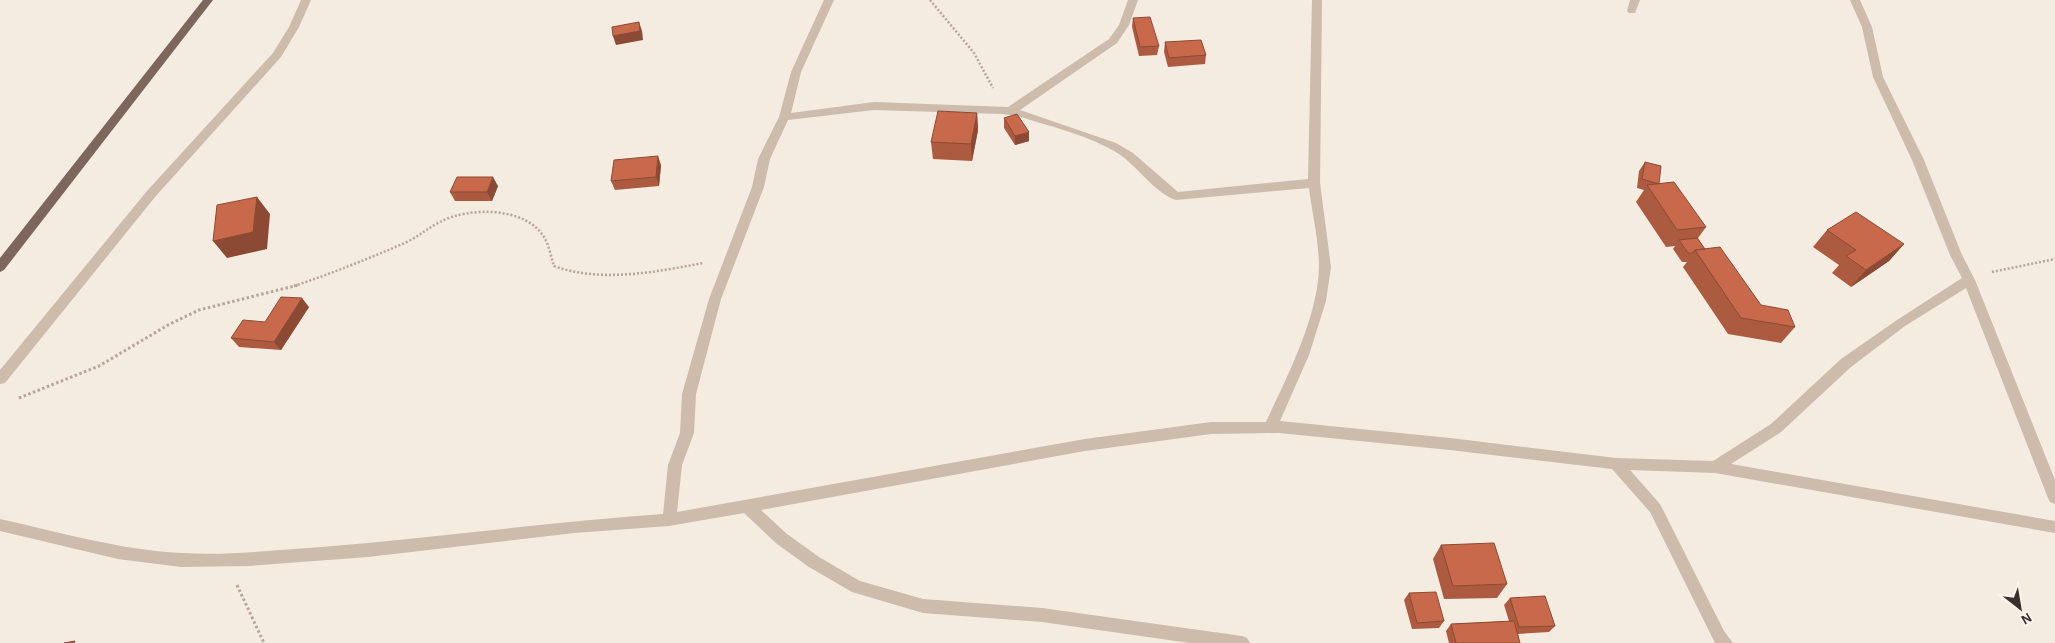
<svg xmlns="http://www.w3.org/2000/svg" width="2055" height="643" font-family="'Alegreya Sans',sans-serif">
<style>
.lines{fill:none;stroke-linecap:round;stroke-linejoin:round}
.path-far1{stroke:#b9a596;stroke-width:2.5;stroke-dasharray:2 2;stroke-linecap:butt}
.path{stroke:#b9a596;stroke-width:3;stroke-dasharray:2.5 2.5;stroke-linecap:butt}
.street{fill:#cdbbac;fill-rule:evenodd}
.primary{fill:#7d675c;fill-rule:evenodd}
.wall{fill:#ac5a40}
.shaded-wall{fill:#8c4a34}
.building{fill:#c8694b;stroke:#8c4a34}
</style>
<rect width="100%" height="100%" fill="#f4ebe1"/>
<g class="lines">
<path class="path-far1" d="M930,0L974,53L993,88
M1992,272L2055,259
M294,286C333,273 370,258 407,242C419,236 428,228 440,222C468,207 525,206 544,237C549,245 551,257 554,266C600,283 656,272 703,263"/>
<path class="path" d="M19,398L99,366L168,325L199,310L298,285
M237,585L264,643"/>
<path class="street" d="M301,0H311L299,27L281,57L155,197L5,383L0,384V370L147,191L273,53L289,27Z
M824,0H834L801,72L791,113L874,102L1008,107L1109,39L1119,25L1128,0H1138L1129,25L1117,43L1020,110L1116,143L1133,153L1178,192L1308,179L1312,0H1322L1320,183L1331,267L1326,301L1309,355L1280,421L1450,438L1616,458L1713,461L1771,424L1841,359L1897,320L1962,278L1950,255L1912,160L1873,77L1862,27L1850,0H1860L1872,27L1883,77L1924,160L1962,255L1975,280L2055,480V504L2050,502L2048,498L1966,288L1905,326L1851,367L1781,432L1731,464L2055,521V533L1715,473L1630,470L1660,504L1724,631L1733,643H1715L1650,512L1612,469L1450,450L1279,433L1211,434L1085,451L761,510L787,534L819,557L860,581L923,599L1042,608L1242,636L1247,638L1250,643H1190L1042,622L923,613L852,592L809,567L777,544L744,513L669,526L574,533L368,557L249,566L181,567L118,559L0,531V519C59,532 120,550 181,553C228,556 275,550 321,547C435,538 548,522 663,514L668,465L680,433L682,394L709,299L752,187L758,159L779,117L791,72ZM874,110L1002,114L1018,116C1051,127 1089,135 1119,154C1137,166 1156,194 1176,200L1309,188C1312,212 1319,242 1319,267C1318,317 1287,377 1266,422H1211L1085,439L677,512L682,465L694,433L696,394L721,299L764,187L770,159L788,120Z
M1630,0H1640L1635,13H1629L1627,11Z"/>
<path class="primary" d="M203,0H213L4,270L0,272V258Z"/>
</g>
<path class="wall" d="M1133,18L1159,46L1157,55L1139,56L1132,27Z
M1165,42L1206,55L1205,64L1168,67L1164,52Z
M977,113L978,130L972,161L933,159L931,142Z
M1004,118L1029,141L1015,145L1004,128Z
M1645,162L1659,184L1706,227L1698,238L1705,249L1761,305L1795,327L1781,343L1728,334L1683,267L1687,262H1682L1673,249L1675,246L1666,247L1636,202L1644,190L1637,188L1639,171Z
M661,165L659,186L615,190L611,181Z
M498,186L492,201H455L450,192Z
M1827,230L1904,244L1889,261L1851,287L1832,273L1839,265L1813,247Z
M309,307L281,350L239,347L231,338L265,322Z
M1441,545L1507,584L1497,598L1444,599L1433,559Z
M1409,593L1444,621L1439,628L1412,629L1404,600Z
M1510,598L1555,626L1549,632L1518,634L1520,643H1449L1446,631L1451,624L1509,621L1504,605Z"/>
<path class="shaded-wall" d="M639,22L642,31L643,40L616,45L613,36Z
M977,113L978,130L972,161L971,144Z
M1029,132V141L1015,145V136Z
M658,156L661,165L659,186L656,177Z
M493,177L498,186L492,201L487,192Z
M257,197L270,214L267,249L227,258L213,241Z
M1904,244L1889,261L1851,287L1866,270Z
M302,298L309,307L281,350L274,342Z"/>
<path class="building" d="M1150,17L1159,46L1140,47L1133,18Z
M639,22L640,31L613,36L612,27Z
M1201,40L1206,55L1169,58L1165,42Z
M938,111L977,113L971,144L931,142Z
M1017,114L1029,132L1015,136L1004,118Z
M658,156L656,177L611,181L614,160Z
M1645,162L1661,166L1659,184L1642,179Z
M457,177H493L487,192H450Z
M1674,182L1706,227L1677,230L1647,185Z
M257,197L253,232L213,241L217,205Z
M1856,212L1904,244L1866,270L1846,256L1856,250L1827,230Z
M1697,238L1705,249L1695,250L1693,253H1688L1679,240Z
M1720,247L1761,305L1788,310L1795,327L1741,318L1695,250Z
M281,297L302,298L274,342L231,338L243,320L265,322Z
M1494,543L1507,584L1453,586L1441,545Z
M1436,592L1444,621L1417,623L1409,593Z
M1545,596L1555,626L1519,627L1510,598Z
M1514,621L1520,643H1456L1451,624Z
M75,641L74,643H64Z"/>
<g transform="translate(2020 608) rotate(149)" stroke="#fbf5ee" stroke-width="4" paint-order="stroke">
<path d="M0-4L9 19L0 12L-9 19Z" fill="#3b302b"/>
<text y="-8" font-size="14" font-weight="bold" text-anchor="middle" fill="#3b302b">N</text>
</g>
</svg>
